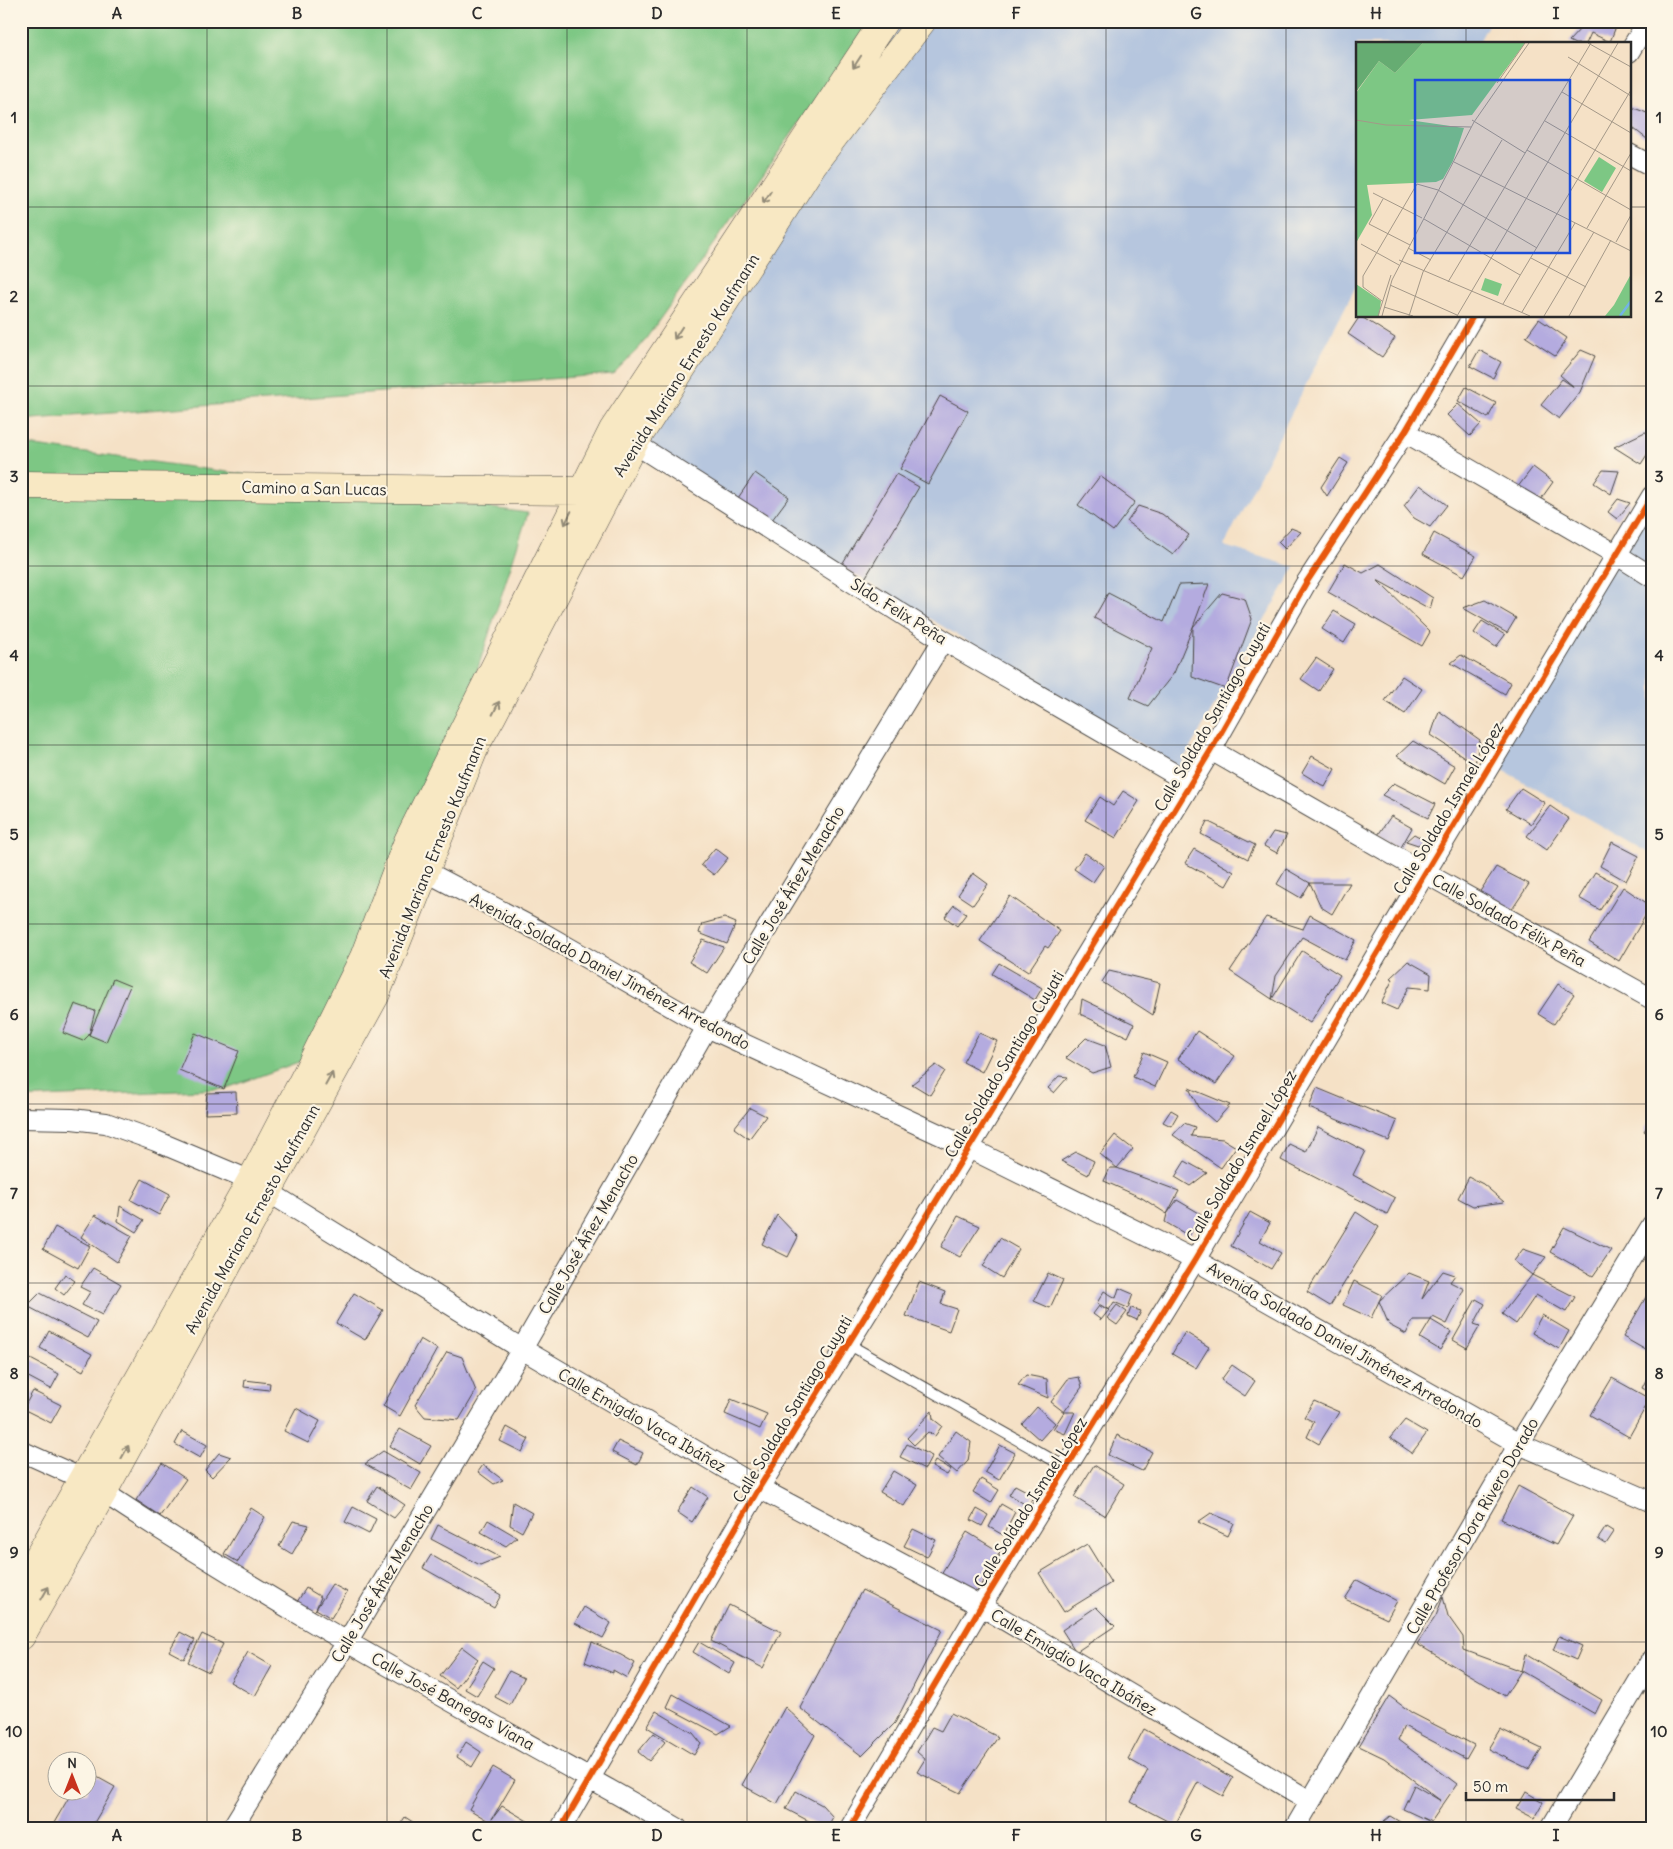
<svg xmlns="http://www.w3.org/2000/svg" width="1673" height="1849" font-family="Delius,sans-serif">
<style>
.industrial{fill:#b6c6de}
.green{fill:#7dc784;stroke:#547958}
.building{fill:#b4abdf}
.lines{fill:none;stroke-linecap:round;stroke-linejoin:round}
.lane-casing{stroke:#494642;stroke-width:12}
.street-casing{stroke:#494642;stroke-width:22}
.secondary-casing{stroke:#494642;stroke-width:29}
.lane{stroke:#fff;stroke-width:10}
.street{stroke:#fff;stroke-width:20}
.secondary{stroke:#f8e8c3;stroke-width:28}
.cycleway-casing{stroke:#fcf5e5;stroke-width:9}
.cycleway{stroke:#e8590c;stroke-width:6}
.oneway{stroke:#928a77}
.grid{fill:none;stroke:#2b2b2b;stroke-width:1;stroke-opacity:0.55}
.labels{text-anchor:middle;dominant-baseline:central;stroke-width:4.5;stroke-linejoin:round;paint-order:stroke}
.street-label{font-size:16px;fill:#2b2b2b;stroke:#fcf5e5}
.inset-river{fill:none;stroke:#73b3e7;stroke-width:2.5}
.inset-road{fill:none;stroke:#a49888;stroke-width:1}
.view{fill:#1d4ed8;fill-opacity:0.15;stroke:#1d4ed8;stroke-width:2.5}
.inset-edge{fill:none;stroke:#2b2b2b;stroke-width:2.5}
.neatline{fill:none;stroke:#2b2b2b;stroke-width:2}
.grid-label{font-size:16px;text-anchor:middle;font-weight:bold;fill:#2b2b2b}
</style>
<rect width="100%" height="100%" fill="#fcf5e5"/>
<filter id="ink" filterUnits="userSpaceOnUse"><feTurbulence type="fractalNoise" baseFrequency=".02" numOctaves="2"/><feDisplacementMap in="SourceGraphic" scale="10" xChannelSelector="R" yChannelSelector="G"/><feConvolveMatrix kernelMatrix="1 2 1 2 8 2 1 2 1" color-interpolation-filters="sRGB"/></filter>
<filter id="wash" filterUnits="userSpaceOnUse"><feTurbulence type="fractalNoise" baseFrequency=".0096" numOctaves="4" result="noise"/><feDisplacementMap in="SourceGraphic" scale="20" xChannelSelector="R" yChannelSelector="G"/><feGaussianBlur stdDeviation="1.12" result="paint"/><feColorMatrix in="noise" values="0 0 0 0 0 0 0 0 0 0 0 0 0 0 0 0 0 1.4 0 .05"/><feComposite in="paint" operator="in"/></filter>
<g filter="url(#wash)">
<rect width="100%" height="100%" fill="#f5e1c6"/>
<path class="industrial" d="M894,21H1490L1478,44H1357V284L1224,546L1295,567L1179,767L634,443Z
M1652,496V855L1492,764Z"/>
<path class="green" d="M21,21H872L640,347L613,374L21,420Z
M21,444L528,513L415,863L307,1059L224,1089L21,1098Z"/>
<g id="blocks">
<path class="building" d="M1562,21H1618L1610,42L1591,33L1586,44H1575L1569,41L1580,29Z
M1629,106L1652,115V127L1647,139L1629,125Z
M1360,316L1395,338L1382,357L1348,334Z
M1539,319L1567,338L1555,356L1526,337Z
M1479,350L1501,362L1493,378L1470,366Z
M1581,350L1595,356L1580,392L1559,419L1541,405L1562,379L1574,387L1560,375Z
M1466,387L1496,403L1488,418L1458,401Z
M940,396L968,411L928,484L900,469Z
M1458,404L1481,424L1470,436L1447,415Z
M1645,432L1652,434V447L1641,464L1614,447Z
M1340,458L1348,463L1327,496L1321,487Z
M1533,467L1553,482L1538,503L1517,488Z
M1603,470L1619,471L1611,494L1594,483Z
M755,473L789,497L769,524L736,501Z
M896,474L919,487L864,580L841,566Z
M1100,476L1135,502L1113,531L1078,505Z
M1420,485L1447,505L1430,527L1414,518L1404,506Z
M1618,499L1630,503L1617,519L1608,512Z
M1138,506L1162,514L1189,535L1173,555L1127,522Z
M1291,528L1301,532L1285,549L1278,542Z
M1434,533L1476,556L1464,576L1423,554Z
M1345,563L1363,573L1380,564L1433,598L1430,609L1377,580L1430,632L1422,646L1328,592Z
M1209,584L1193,627L1222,593L1245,599L1252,619L1226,689L1192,677L1193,627L1174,673L1148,706L1130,698L1152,648L1094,618L1108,593L1164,622L1179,585Z
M1485,600L1516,618L1507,633L1463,608Z
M1334,611L1356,624L1344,643L1322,629Z
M1482,621L1505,635L1496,647L1474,633Z
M1461,655L1511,683L1505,694L1451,663Z
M1316,658L1333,669L1319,691L1301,679Z
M1402,676L1422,689L1405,714L1385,701Z
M1439,711L1480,740L1475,764L1431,735Z
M1413,741L1455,766L1445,784L1397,756Z
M1312,756L1335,769L1325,787L1302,773Z
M1394,783L1435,804L1428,818L1382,795Z
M1521,788L1545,803L1531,824L1506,809Z
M1123,791L1139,801L1116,838L1085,820L1100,797L1113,806Z
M1550,806L1569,819L1547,850L1527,836Z
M1391,816L1412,828L1400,849L1378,835Z
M1207,821L1255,845L1248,859L1201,834Z
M21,826L29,828L21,844Z
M1273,832L1287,835L1277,853L1264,846Z
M1414,834L1425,840L1418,845L1406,841Z
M1612,842L1639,856L1626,881L1600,866Z
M715,848L728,858L714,875L701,865Z
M1194,849L1234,872L1226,886L1185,863Z
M1085,853L1104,866L1093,882L1074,869Z
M1496,867L1529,884L1511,911L1479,893Z
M1286,869L1310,883L1301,898L1277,884Z
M1595,872L1617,884L1600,910L1579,898Z
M973,873L988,884L973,905L958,895Z
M1310,883H1350L1332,914L1321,907Z
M1623,887L1651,906L1619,961L1589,942Z
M1010,896L1060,931L1048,948L1045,946L1028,972L980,941Z
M954,905L966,914L957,926L945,917Z
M1310,915L1356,940L1345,960L1302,937L1276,976L1272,999L1302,951L1340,975L1310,1023L1272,999L1230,971L1266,917L1303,929Z
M724,918L736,923L727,944L699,933L702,924Z
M703,940L724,947L707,973L689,962Z
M1408,961L1431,974L1430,989L1409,987L1397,1010L1381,1003L1393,979L1390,978Z
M999,963L1042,988L1035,1000L992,974Z
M1109,971L1160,983L1153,1015L1102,982Z
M113,979L130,986L106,1042L89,1035Z
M1558,984L1574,994L1554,1024L1538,1014Z
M1082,999L1134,1024L1128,1037L1080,1014Z
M75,1004L95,1011L89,1035L83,1041L63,1033Z
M1197,1031L1235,1056L1216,1084L1178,1059Z
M195,1033L239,1051L224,1089L179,1070Z
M979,1033L997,1041L982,1072L963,1062Z
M1086,1038L1105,1045L1111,1067L1092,1073L1066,1058Z
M1144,1052L1167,1062L1155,1087L1133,1077Z
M936,1065L945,1071L930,1095L912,1084Z
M1059,1076L1068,1077L1054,1093L1048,1088Z
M1189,1088L1230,1105L1215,1122L1198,1107Z
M1317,1088L1397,1121L1389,1141L1309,1108Z
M236,1092L237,1113L205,1114L207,1093Z
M750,1108L766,1116L749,1139L734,1128Z
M1171,1110L1178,1114L1171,1126L1163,1122Z
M1652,1118V1136L1644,1131Z
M1184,1123L1195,1127L1191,1136L1223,1139L1236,1147L1221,1168L1173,1135Z
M1318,1127L1365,1151L1353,1175L1395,1198L1387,1214L1281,1160L1289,1144L1306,1152Z
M1115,1135L1133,1149L1117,1168L1100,1154Z
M1076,1152L1094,1161L1088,1175L1061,1161Z
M1185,1161L1207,1173L1190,1186L1175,1177Z
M1110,1168H1117L1179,1191L1167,1214L1142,1198L1104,1181Z
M1469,1177L1483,1184L1504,1202L1473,1206L1458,1198Z
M142,1179L170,1194L159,1215L131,1200Z
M1177,1200L1201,1214L1189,1236L1165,1222L1167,1214Z
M120,1206L144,1220L136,1232L118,1221Z
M1250,1212L1270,1223L1260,1241L1281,1253L1271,1269L1231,1246Z
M1356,1212L1379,1227L1330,1306L1307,1292Z
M95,1215L132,1236L117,1262L81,1237Z
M777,1215L798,1237L788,1257L762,1244Z
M958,1216L980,1226L960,1257L941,1247Z
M55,1227L90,1246L78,1268L43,1249Z
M1564,1227L1611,1250L1593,1276L1550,1252Z
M1000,1238L1019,1249L1002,1278L983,1266Z
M1523,1249L1546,1257L1532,1275L1514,1261Z
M93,1268L121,1284L102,1315L82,1305L90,1292L80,1287Z
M1443,1271L1455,1275L1450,1282L1464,1289L1447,1324L1433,1317L1431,1320L1451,1332L1440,1350L1420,1338L1431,1320H1413L1406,1334L1389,1325L1379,1301L1409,1273L1429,1281L1422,1299Z
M1048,1273L1063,1280L1050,1308L1034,1301Z
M65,1274L75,1281L64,1295L55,1288Z
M1532,1275L1575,1297L1566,1312L1536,1295L1516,1324L1502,1314Z
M1354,1281L1382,1295L1371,1318L1343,1305Z
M919,1282L945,1292L941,1304L957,1309L949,1331L906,1316Z
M1119,1288L1133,1294L1128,1308L1114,1302L1109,1310L1097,1303L1104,1291L1116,1298Z
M1650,1290L1652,1291L1651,1353L1623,1337Z
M40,1293L97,1322L88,1338L27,1306Z
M354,1293L383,1310L365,1340L336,1323Z
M1476,1299L1485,1304L1474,1324L1480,1326L1467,1348L1453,1340Z
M1117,1305L1127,1312L1117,1325L1107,1318Z
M1099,1306L1109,1310L1101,1320L1093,1314Z
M1131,1308L1141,1311L1137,1320L1128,1316Z
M1542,1315L1569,1331L1559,1349L1532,1333Z
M49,1331L92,1354L83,1371L40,1348Z
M1185,1332L1209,1347L1196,1368L1172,1354Z
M420,1339L437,1349L400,1416L383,1406Z
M447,1352L462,1357L476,1391L459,1420L425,1417L415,1405Z
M21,1354L59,1374L51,1389L21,1373Z
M1232,1365L1255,1381L1245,1396L1221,1380Z
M1652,1368V1393L1642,1388Z
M1026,1375L1047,1379L1048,1398L1018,1385Z
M1079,1377L1082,1387L1064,1412L1051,1402L1068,1379Z
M1612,1378L1650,1399L1629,1437L1590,1415Z
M245,1380L270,1383L269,1390L244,1387Z
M33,1391L61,1405L51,1423L23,1409Z
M731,1399L767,1414L760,1429L725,1414Z
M1314,1401L1339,1412L1319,1444L1307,1437L1314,1422L1304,1417Z
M1037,1407L1055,1423L1040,1440L1022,1424Z
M296,1408L320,1421L308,1443L284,1431Z
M932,1411L933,1419L942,1426L935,1436L928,1432L914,1445L907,1438Z
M1064,1412H1075L1065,1434L1053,1429Z
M1405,1420L1427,1433L1412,1453L1390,1438Z
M507,1427L529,1439L522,1452L500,1441Z
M400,1429L431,1446L420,1464L390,1446Z
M182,1431L207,1445L200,1458L175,1444Z
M956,1431L971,1442L968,1461L957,1473L938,1457Z
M1117,1435L1152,1452L1142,1471L1108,1455Z
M618,1441L643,1453L637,1465L612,1452Z
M907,1444L932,1456L925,1469L900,1457Z
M1000,1445L1015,1453L999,1480L985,1472Z
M383,1451L421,1473L411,1490L365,1464Z
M219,1453L231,1457L212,1477L205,1470Z
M935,1461L951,1469L947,1475L932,1467Z
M162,1463L186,1479L160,1516L136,1500Z
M483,1465L503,1480L494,1484L478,1472Z
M1094,1465L1124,1484L1105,1516L1074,1497Z
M893,1471L917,1485L904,1506L880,1492Z
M981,1479L999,1490L991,1503L973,1492Z
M1015,1485L1034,1495L1028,1506L1009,1495Z
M377,1486L405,1505L394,1518L367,1501Z
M1518,1486L1573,1516L1556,1545L1501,1519Z
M693,1487L708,1497L692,1522L677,1512Z
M513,1502L532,1513L522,1532L510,1525Z
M1001,1504L1015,1512L1003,1535L989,1527Z
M353,1507L376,1519L369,1534L345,1522Z
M251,1508L265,1517L238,1562L224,1554Z
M977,1509L988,1515L982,1526L971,1520Z
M1211,1513L1234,1523L1228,1536L1198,1522Z
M488,1520L517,1537L506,1546L481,1532Z
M293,1521L309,1525L292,1554L279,1546Z
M438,1525L500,1557L480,1565L431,1539Z
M1606,1527L1614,1532L1606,1544L1598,1539Z
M913,1529L936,1540L927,1557L904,1546Z
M967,1532L1000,1552L974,1597L939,1577Z
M1087,1544L1111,1583L1064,1612L1039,1573Z
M431,1555L501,1595L494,1608L423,1568Z
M1357,1580L1397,1601L1387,1619L1345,1599Z
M332,1584L347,1592L331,1618L316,1609Z
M306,1588L321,1597L316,1609L310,1615L295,1605Z
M862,1590L942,1630L895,1723L862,1756L800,1708Z
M1443,1597L1448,1616L1463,1637L1464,1650L1521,1671L1525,1654L1602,1700L1595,1714L1521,1671L1505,1696L1417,1644L1436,1616Z
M729,1605L781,1632L763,1668L711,1641Z
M584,1607L611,1623L603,1638L575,1623Z
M1096,1607L1115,1626L1076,1652L1062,1630Z
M180,1632L195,1640L184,1659L169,1651Z
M202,1634L223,1644L209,1672L188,1662Z
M1559,1636L1582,1646L1576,1660L1553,1650Z
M592,1642L621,1655L635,1663L627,1678L613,1670V1673L585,1662Z
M699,1642L735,1663L729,1674L693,1652Z
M462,1647L478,1659L456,1688L440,1676Z
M248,1652L272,1666L255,1696L230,1682Z
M483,1661L494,1668L477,1696L465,1689Z
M509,1671L524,1678L510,1705L495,1697Z
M673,1694L731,1726L718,1734L667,1707Z
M1389,1696L1412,1713L1474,1745L1466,1759L1404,1726L1398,1740L1457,1784L1431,1822L1403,1809L1414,1785L1441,1801L1384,1758L1359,1746Z
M785,1707L815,1735L777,1804L742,1785Z
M656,1711L693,1733L701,1743L694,1755L647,1727Z
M951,1713L998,1737L960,1793L917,1772L925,1759L917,1752L932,1727L941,1731Z
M1144,1729L1233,1778L1223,1796L1198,1782L1175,1825L1131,1802L1148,1770L1128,1759Z
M1500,1729L1542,1749L1529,1769L1488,1749Z
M654,1733L665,1742L649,1761L638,1752Z
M466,1742L481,1752L472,1767L457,1757Z
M493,1767L515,1780L492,1819L502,1806L536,1826L535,1828H487L490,1822L469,1809Z
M88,1772L115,1787L91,1828H51L72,1792H88Z
M796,1791L822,1805L833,1817L827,1828H822L786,1809Z
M1526,1792L1543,1802L1534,1818L1516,1809Z
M1390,1816L1410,1828L1377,1827Z
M405,1817L422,1828H398Z"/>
</g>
</g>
<g filter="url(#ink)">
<use href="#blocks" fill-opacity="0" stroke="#494642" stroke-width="1"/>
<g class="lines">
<defs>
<path id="lane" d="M848,1344L1067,1468"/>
<path id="street" d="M1629,52L1648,21
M1629,154L1652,166
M1405,432L1617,555L1652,577
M623,436L943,640L1190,783
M1211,750L1425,873L1652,999
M425,871L541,932L707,1027L969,1148L1195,1260L1519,1444L1652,1502
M21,1118L72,1119L106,1123L156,1141L251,1181L522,1349L759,1488L981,1606L1310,1801
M21,1451L83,1479
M103,1492C288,1615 484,1718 677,1828
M232,1828L347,1642L522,1349L707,1027L943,640
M561,1828L759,1488L969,1148L1211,750L1306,583L1405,432L1473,316
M850,1828L981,1606L1195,1260L1425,873L1652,496
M1295,1828L1519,1444L1652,1225
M1551,1828L1652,1659"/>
<path id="secondary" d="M21,485L582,491L595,498
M21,1588L251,1181L307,1073L364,957L408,841L613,430L884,21
M21,1636L103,1492L375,996L476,744L492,716L634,443L813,164L922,21"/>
</defs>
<use href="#lane" class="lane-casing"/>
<use href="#street" class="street-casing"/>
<use href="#secondary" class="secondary-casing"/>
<use href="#lane" class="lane"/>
<use href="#street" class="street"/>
<use href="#secondary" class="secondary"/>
<defs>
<path id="cycleway" d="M561,1828L759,1488L969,1148L1211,750L1306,583L1405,432L1473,316
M850,1828L981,1606L1195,1260L1425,873L1652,496"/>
</defs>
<use href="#cycleway" class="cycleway-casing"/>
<use href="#cycleway" class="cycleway"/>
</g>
<defs><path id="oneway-shaft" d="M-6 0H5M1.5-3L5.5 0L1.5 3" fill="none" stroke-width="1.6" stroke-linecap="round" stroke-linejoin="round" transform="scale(1.25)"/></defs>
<g class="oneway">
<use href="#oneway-shaft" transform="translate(857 62) rotate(123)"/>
<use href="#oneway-shaft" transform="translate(767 197) rotate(123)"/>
<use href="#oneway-shaft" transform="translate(678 333) rotate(123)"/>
<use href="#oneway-shaft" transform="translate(568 518) rotate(116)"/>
<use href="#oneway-shaft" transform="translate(496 708) rotate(-63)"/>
<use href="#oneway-shaft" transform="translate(329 1079) rotate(-61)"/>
<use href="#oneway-shaft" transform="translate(125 1452) rotate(-61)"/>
<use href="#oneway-shaft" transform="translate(45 1593) rotate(-60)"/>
</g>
</g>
<path class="grid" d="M207,21V1828M387,21V1828M567,21V1828M747,21V1828M926,21V1828M1106,21V1828M1286,21V1828M1466,21V44M21,207H1357M1629,207H1652M1466,316V1828M21,386H1652M21,566H1652M21,745H1652M21,924H1652M21,1104H1652M21,1283H1652M21,1463H1652M21,1642H1652"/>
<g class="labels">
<g class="street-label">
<text transform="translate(686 365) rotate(-58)">Avenida Mariano Ernesto Kaufmann</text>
<text transform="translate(314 488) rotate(1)">Camino a San Lucas</text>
<text transform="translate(899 611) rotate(32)">Sldo. Felix Peña</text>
<text transform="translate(1212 717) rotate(-60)">Calle Soldado Santiago Cuyati</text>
<text transform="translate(1448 808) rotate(-59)">Calle Soldado Ismael López</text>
<text transform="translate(432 857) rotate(-68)">Avenida Mariano Ernesto Kaufmann</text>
<text transform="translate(793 885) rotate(-59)">Calle José Áñez Menacho</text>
<text transform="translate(1509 920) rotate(29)">Calle Soldado Félix Peña</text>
<text transform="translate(610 971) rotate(28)">Avenida Soldado Daniel Jiménez Arredondo</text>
<text transform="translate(1004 1064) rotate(-59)">Calle Soldado Santiago Cuyati</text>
<text transform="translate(1241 1156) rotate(-59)">Calle Soldado Ismael López</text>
<text transform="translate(252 1219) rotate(-61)">Avenida Mariano Ernesto Kaufmann</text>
<text transform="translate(588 1234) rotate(-60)">Calle José Áñez Menacho</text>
<text transform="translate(1345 1345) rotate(30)">Avenida Soldado Daniel Jiménez Arredondo</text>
<text transform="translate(792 1409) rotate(-59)">Calle Soldado Santiago Cuyati</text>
<text transform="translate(642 1420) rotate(30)">Calle Emigdio Vaca Ibáñez</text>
<text transform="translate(1030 1502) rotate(-58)">Calle Soldado Ismael López</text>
<text transform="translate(1472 1526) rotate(-60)">Calle Profesor Dora Rivero Dorado</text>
<text transform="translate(382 1583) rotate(-59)">Calle José Áñez Menacho</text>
<text transform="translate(1074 1662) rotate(31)">Calle Emigdio Vaca Ibáñez</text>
<text transform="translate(453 1701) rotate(29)">Calle José Banegas Viana</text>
</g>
</g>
<g transform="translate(1356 42)">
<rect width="275" height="275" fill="#f5e1c6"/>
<path d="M67,1H169L116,73L53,78L108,86L97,119L87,137L80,140L11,143L16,173L0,201V51L23,19L39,31ZM243,115L260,126L246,150L228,139ZM275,232V274H249L258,263ZM129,236L146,242L142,254L125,248ZM0,242L25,259L23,274H0Z" fill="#7dc784"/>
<path d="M0,1H67L39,31L23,19L0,50Z" fill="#66ac72"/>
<path class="inset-river" d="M264,274L275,259"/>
<path class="inset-road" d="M232,1L275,25M212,15L275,54M141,41L169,1M206,50L275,91M0,78L30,83L115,85M116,78L169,111M189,79L275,129M171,108L275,168M98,120L275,209M17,151L66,176M27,157L13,182L54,203M68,177L164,233M231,186L275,111M260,200L275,173M5,202L43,223M52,206L75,218M175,216L230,245M43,218L174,274M92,240L235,1M34,243L101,273M26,259L7,245V234L61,142L82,148L181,206M147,262L275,48M28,265L57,274M166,270L219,181M22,274L35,233M26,274L36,238L118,80L173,1M53,274L67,230L146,98M101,274L262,1M188,274L238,190M213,274L255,198"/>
<path class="view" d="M59,38H214V211H59Z"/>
<rect width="275" height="275" class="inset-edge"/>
</g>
<rect width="1673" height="1849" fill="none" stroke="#fcf5e5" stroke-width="55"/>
<g transform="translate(72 1776)"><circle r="24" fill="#fcf5e5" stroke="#a8a49b"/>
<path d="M0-4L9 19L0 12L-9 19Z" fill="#c8321e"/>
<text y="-8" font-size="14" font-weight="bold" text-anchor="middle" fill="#2b2b2b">N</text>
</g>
<path d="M1466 1792v8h148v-8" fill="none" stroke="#2b2b2b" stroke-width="2.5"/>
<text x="1473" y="1792" font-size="15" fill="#2b2b2b" stroke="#fcf5e5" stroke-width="4" paint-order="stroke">50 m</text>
<rect x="28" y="28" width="1618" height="1794" class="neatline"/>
<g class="grid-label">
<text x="117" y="19">A</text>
<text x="297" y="19">B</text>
<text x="477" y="19">C</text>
<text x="657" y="19">D</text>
<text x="836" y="19">E</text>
<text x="1016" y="19">F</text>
<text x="1196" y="19">G</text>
<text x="1376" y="19">H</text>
<text x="1556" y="19">I</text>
<text x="14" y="123">1</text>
<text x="1659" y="123">1</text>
<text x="14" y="302">2</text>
<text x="1659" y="302">2</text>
<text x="14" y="482">3</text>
<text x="1659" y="482">3</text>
<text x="14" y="661">4</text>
<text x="1659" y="661">4</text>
<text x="14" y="840">5</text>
<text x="1659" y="840">5</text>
<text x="14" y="1020">6</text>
<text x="1659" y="1020">6</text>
<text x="14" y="1199">7</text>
<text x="1659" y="1199">7</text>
<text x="14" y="1379">8</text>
<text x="1659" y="1379">8</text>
<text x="14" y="1558">9</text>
<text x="1659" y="1558">9</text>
<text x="14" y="1737">10</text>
<text x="1659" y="1737">10</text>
<text x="117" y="1841">A</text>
<text x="297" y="1841">B</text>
<text x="477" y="1841">C</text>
<text x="657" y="1841">D</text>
<text x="836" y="1841">E</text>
<text x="1016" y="1841">F</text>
<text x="1196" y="1841">G</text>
<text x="1376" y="1841">H</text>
<text x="1556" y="1841">I</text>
</g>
</svg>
